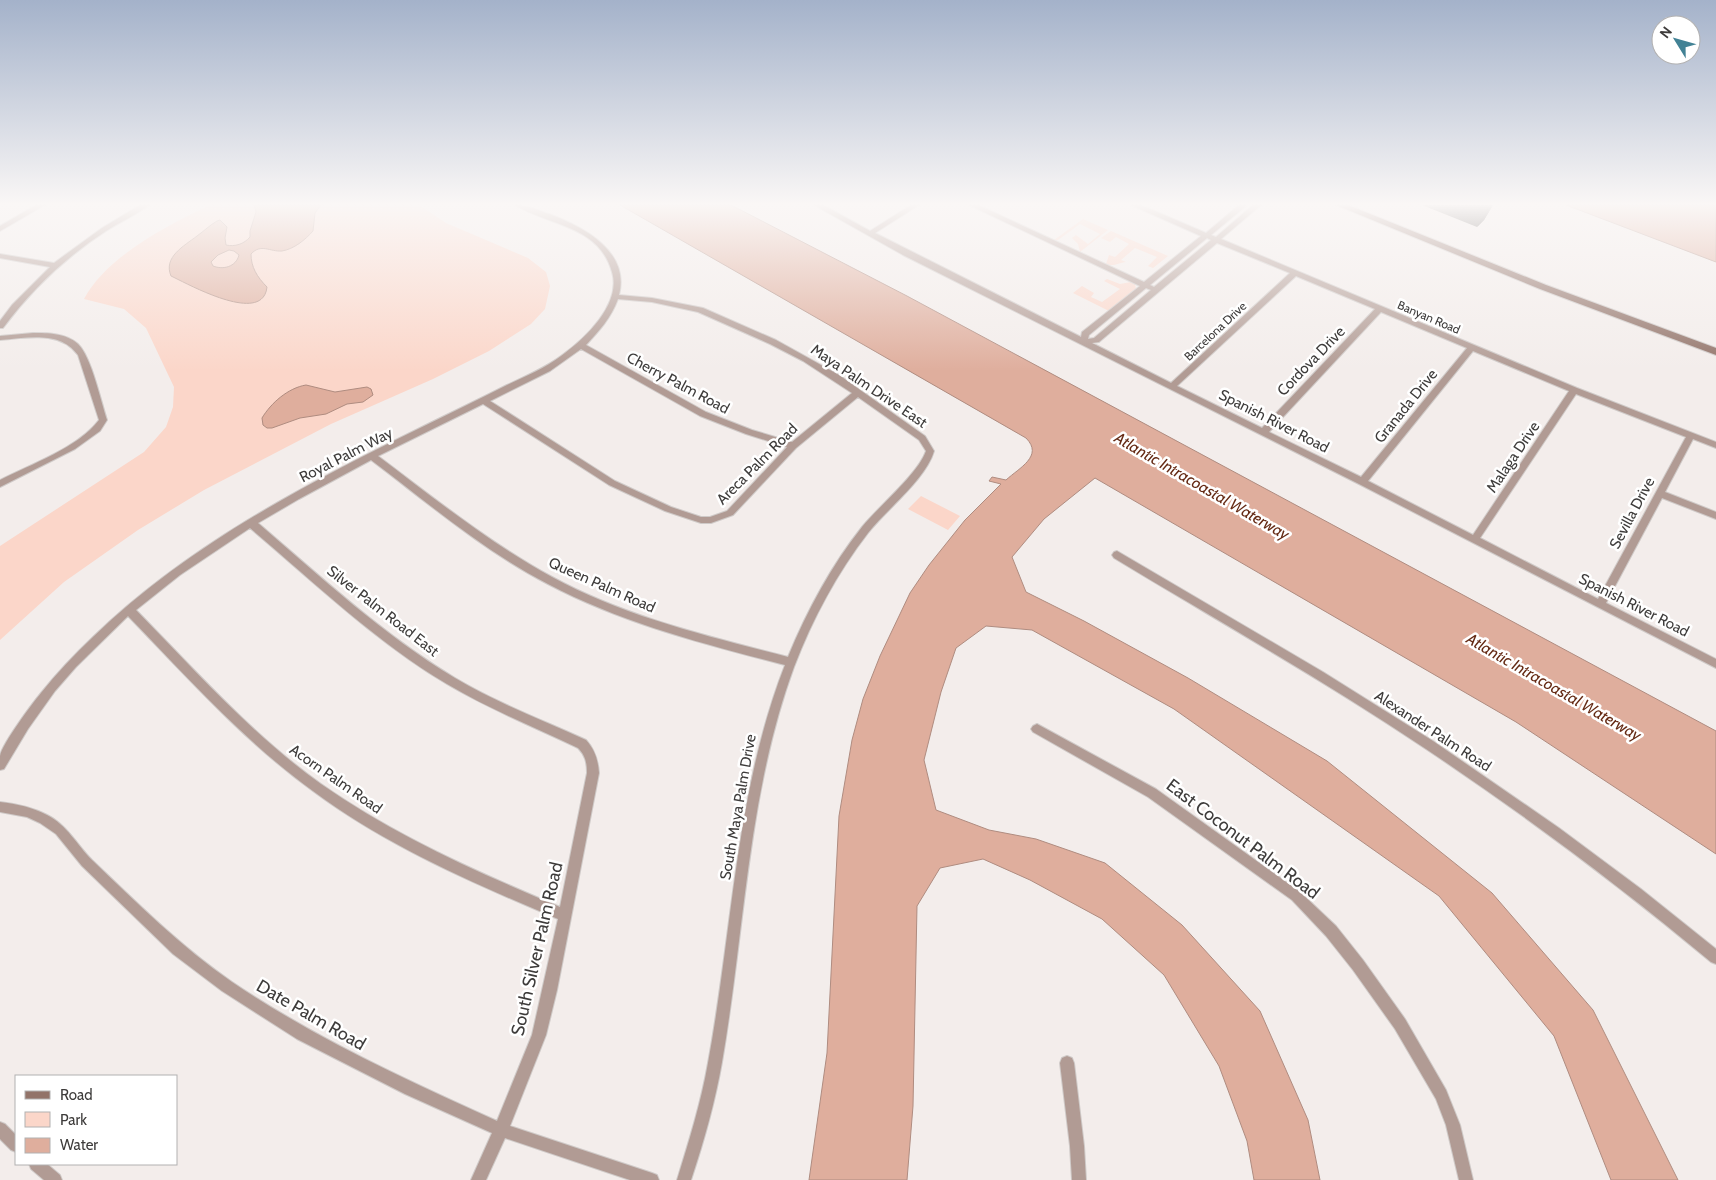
<svg xmlns="http://www.w3.org/2000/svg" width="1716" height="1180" font-family="Cabin,sans-serif">
<style>
.green{fill:#fbd6c9}
.water{fill:#dfae9d;stroke:#af8c80;fill-rule:evenodd}
.lines{fill:none;stroke-linecap:round;stroke-linejoin:round}
.street-casing{stroke:#cfcac8;stroke-width:2}
.secondary-casing{stroke:#cfcac8;stroke-width:2}
.street{fill:#b19b94;fill-rule:evenodd}
.secondary{fill:#927369;fill-rule:evenodd}
.wall{fill:#474442}
.shaded-wall{fill:#3a3736}
.labels{text-anchor:middle;dominant-baseline:central;stroke-width:5;stroke-linejoin:round;paint-order:stroke}
.far-street-label{font-size:12px;fill:#3e3c3b;stroke:#fff}
.street-label{font-size:15px;fill:#3e3c3b;stroke:#fff}
.water-label{font-size:16px;font-style:italic;fill:#652a14;stroke:#fff}
.near-street-label{font-size:18px;fill:#3e3c3b;stroke:#fff}
</style>
<rect width="100%" height="100%" fill="#f3edeb"/>
<path class="green" d="M210,205H419L446,223L528,258L546,272L550,286L545,309L531,324L489,351L433,379L331,424L204,490L138,530L64,582L0,640V546L144,452L166,427L173,407L174,387L146,328L124,309L84,299C107,256 168,225 210,205Z
M1083,219L1108,230L1080,252L1078,244L1072,238L1076,235L1088,244L1100,234L1080,224L1058,240H1054Z
M1111,231L1168,256L1153,268L1148,266L1157,257L1135,248L1121,260L1126,262C1118,263 1114,267 1106,264L1109,255L1115,257L1129,244L1116,237L1110,242L1101,238Z
M1107,279L1120,284L1131,282L1135,284L1136,289L1109,311L1073,293L1082,286L1094,293L1091,297L1102,302L1120,289L1104,281Z
M921,496L960,516L948,530L908,509Z"/>
<path class="water" d="M254,205H321L315,213L313,231C305,240 294,249 282,251C270,252 261,243 251,254C251,267 257,277 267,287C263,326 188,284 171,276C163,257 184,246 197,236C204,231 210,225 217,221L220,220L227,227L225,238L226,245C235,247 244,244 250,237V231L256,212ZM229,250L234,251L239,255C236,267 223,270 213,266L211,262L218,255Z
M620,205H731L907,296L1716,731V854L1516,722L1095,478L1044,519L1012,557L1026,592L1084,621L1188,678L1327,761L1492,893L1593,1010L1678,1180H1611L1554,1036L1439,896L1174,709L1032,630L986,626L956,648L941,692L924,760L936,810L989,830L1036,839L1105,863L1182,925L1260,1011L1308,1120L1320,1180H1254L1247,1141L1219,1066L1164,975L1102,919L1030,880L983,859L940,868L917,906L913,1106L907,1180H809L827,1053L839,816L852,740L863,699L880,656L910,593L929,565L965,520L1001,484L989,481L992,477L1006,480C1019,468 1044,456 1026,438Z
M1566,205H1716V262Z
M306,385L335,392L367,387L371,389L373,395L363,402L347,404L326,414L300,418L272,428H267L263,425L262,418C271,403 288,388 306,385Z"/>
<g class="lines">
<defs>
<path id="street" d="M36,205H45L0,231V226Z
M140,205H149C136,215 120,222 106,231C66,257 32,289 3,328H0V321L12,305L50,267L0,258V254L54,263L102,228Z
M515,205C528,205 539,211 552,215C585,228 630,252 619,295L652,298L703,308L776,340L839,375L925,436L934,451C926,479 887,509 868,533C837,573 812,620 794,667C747,795 745,930 722,1062C715,1102 704,1141 691,1180H677C689,1141 701,1103 708,1063C733,929 735,793 785,665C704,644 622,623 548,584C484,551 428,503 371,460L299,499L258,523C321,577 383,635 455,678C497,703 542,720 586,740C595,750 598,760 599,773L557,990L546,1035L510,1126L652,1173L657,1175L659,1180H630L505,1138L486,1180H471L492,1133L405,1094L297,1039L222,991L173,954L82,866L56,834L40,823L27,817L0,812V802C17,804 32,807 47,815C67,825 77,845 92,860C137,903 181,947 232,982C315,1038 406,1080 497,1121L532,1035L558,919C473,883 387,846 313,791C244,741 187,677 128,616L76,667L55,691L28,729L4,769L0,770C0,766 0,760 0,756C2,744 32,704 41,693C57,673 74,655 93,637C186,547 302,486 418,429C448,414 478,400 507,385C526,376 545,368 561,356C585,339 622,304 612,272C599,225 549,226 515,205ZM618,299L652,302L698,312L770,344L803,361L852,393L792,442L752,430L706,412L586,345C599,331 611,318 618,299ZM581,349L700,416L746,434L787,447L727,511L710,517H701L671,507L615,481L490,401L550,371ZM858,397L919,440L926,451C918,474 879,506 862,527C831,566 807,611 788,657C708,636 625,617 552,577C490,543 435,499 378,456L483,404L609,485L665,511L701,523H711L733,515L796,448ZM250,528C314,582 375,641 447,684C489,709 534,727 578,748C585,755 587,762 587,773L560,907C477,872 395,836 321,784C252,735 195,670 136,610L180,575Z
M814,205H823L870,231L911,205H919L875,233L1081,337L1082,332L1140,286L969,205H978L1144,282L1201,236L1131,205H1141L1206,233L1239,205H1247L1211,235L1216,237L1253,205H1261L1221,239L1577,388L1716,442V448L1693,439L1665,492L1716,512V519L1662,498L1606,603L1716,659V668L1359,484L903,255ZM1207,238L1211,240L1154,287L1150,285ZM1217,243L1290,273L1171,383L1092,343L1099,342ZM1296,276L1375,309L1262,428L1177,386ZM1146,288L1151,290L1094,338L1088,339L1089,335ZM1381,312L1467,348L1361,477L1269,432ZM1473,351L1569,391L1473,535L1368,481ZM1576,394L1686,437L1598,599L1480,538Z
M33,333C48,333 66,333 78,344C91,356 101,402 107,420L100,431L75,449L0,487V480C31,464 78,448 99,420L78,355C60,330 27,338 0,340V336Z
M1117,551L1323,672L1433,741L1559,828L1641,889L1716,949V964L1711,962C1620,886 1525,815 1426,749C1325,681 1218,621 1114,558L1112,555L1114,552Z
M1037,724L1156,789L1300,892L1336,926L1363,960L1405,1019L1446,1090L1460,1125L1473,1180H1459L1446,1125L1436,1099L1395,1029L1353,970L1326,936L1292,900L1148,797L1033,732L1031,729L1033,726Z
M1067,1056L1072,1058L1074,1063L1084,1146L1086,1180H1072L1070,1146L1060,1063L1062,1058Z
M0,1122L5,1124L16,1135V1152L11,1150L0,1139Z
M29,1164H47L60,1175L62,1180H44L31,1169Z"/>
<path id="secondary" d="M1336,205H1348L1546,285L1716,348V355L1540,289Z"/>
</defs>
<use href="#street" class="street-casing"/>
<use href="#secondary" class="secondary-casing"/>
<use href="#street" class="street"/>
<use href="#secondary" class="secondary"/>
</g>
<path class="wall" d="M1422,205H1493L1484,220L1477,227Z"/>
<path class="shaded-wall" d="M1489,205H1493L1484,220L1477,227Z"/>
<linearGradient id="sky" x2="0" y2="1"><stop stop-color="#a4b2ca"/><stop offset="0.55" stop-color="#faf7f6"/><stop offset="1" stop-color="#faf7f6" stop-opacity="0"/></linearGradient>
<rect width="1716" height="371" fill="url(#sky)"/>
<g class="labels">
<g class="far-street-label">
<text transform="translate(1429 317) rotate(23)">Banyan Road</text>
<text transform="translate(1215 331) rotate(-43)">Barcelona Drive</text>
</g>
<g class="street-label">
<text transform="translate(1311 361) rotate(-46)">Cordova Drive</text>
<text transform="translate(678 383) rotate(28)">Cherry Palm Road</text>
<text transform="translate(869 386) rotate(34)">Maya Palm Drive East</text>
<text transform="translate(1406 406) rotate(-51)">Granada Drive</text>
<text transform="translate(1274 421) rotate(27)">Spanish River Road</text>
<text transform="translate(346 455) rotate(-27)">Royal Palm Way</text>
<text transform="translate(1513 457) rotate(-56)">Malaga Drive</text>
<text transform="translate(757 464) rotate(-45)">Areca Palm Road</text>
<text transform="translate(1632 513) rotate(-62)">Sevilla Drive</text>
<text transform="translate(602 585) rotate(24)">Queen Palm Road</text>
<text transform="translate(1634 605) rotate(27)">Spanish River Road</text>
<text transform="translate(383 611) rotate(38)">Silver Palm Road East</text>
<text transform="translate(1433 731) rotate(33)">Alexander Palm Road</text>
<text transform="translate(336 779) rotate(35)">Acorn Palm Road</text>
<text transform="translate(738 807) rotate(-80)">South Maya Palm Drive</text>
</g>
<g class="water-label">
<text transform="translate(1202 486) rotate(30)">Atlantic Intracoastal Waterway</text>
<text transform="translate(1554 687) rotate(30)">Atlantic Intracoastal Waterway</text>
</g>
<g class="near-street-label">
<text transform="translate(1243 839) rotate(37)">East Coconut Palm Road</text>
<text transform="translate(537 949) rotate(-77)">South Silver Palm Road</text>
<text transform="translate(311 1015) rotate(30)">Date Palm Road</text>
</g>
</g>
<rect x="15" y="1075" width="162" height="90" fill="#ffffff" stroke="#b2b1b1"/>
<rect x="25" y="1091" width="25" height="8" fill="#927369" stroke="#b2b1b1"/>
<text x="60" y="1100" font-size="15" fill="#3e3c3b">Road</text>
<rect x="25" y="1112" width="25" height="15" fill="#fbd6c9" stroke="#b2b1b1"/>
<text x="60" y="1125" font-size="15" fill="#3e3c3b">Park</text>
<rect x="25" y="1138" width="25" height="15" fill="#dfae9d" stroke="#b2b1b1"/>
<text x="60" y="1150" font-size="15" fill="#3e3c3b">Water</text>
<g transform="translate(1676 40) rotate(307)"><circle r="24" fill="#ffffff" stroke="#b2b1b1"/>
<path d="M0-4L9 19L0 12L-9 19Z" fill="#428295"/>
<text y="-8" font-size="14" font-weight="bold" text-anchor="middle" fill="#3e3c3b">N</text>
</g>
</svg>
